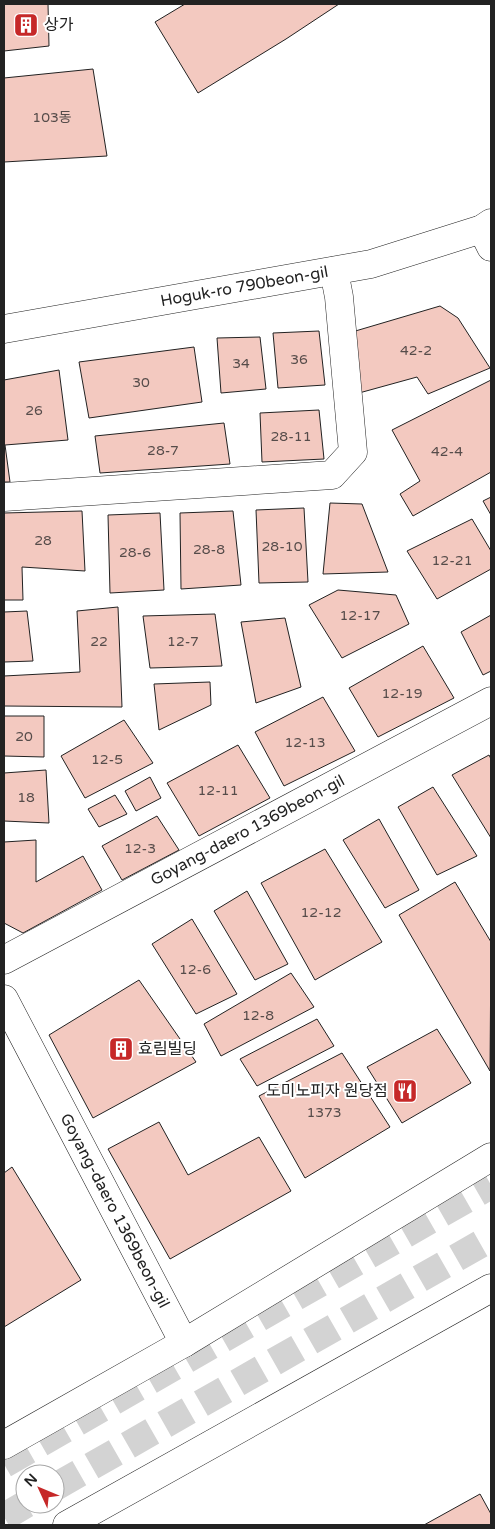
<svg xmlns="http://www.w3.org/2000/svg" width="495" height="1529" font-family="'Varela Round','Noto Sans KR',sans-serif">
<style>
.building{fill:#f3c9c0;stroke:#222}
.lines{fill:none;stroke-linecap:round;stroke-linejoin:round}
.primary-tunnel{stroke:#d3d3d3;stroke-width:28;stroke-dasharray:28 14;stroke-linecap:butt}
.street-casing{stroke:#222;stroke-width:29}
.secondary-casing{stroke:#222;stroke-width:29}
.primary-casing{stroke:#222;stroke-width:29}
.street{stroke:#fff;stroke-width:28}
.secondary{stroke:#fff;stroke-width:28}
.primary{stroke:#fff;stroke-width:28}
.labels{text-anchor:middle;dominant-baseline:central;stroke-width:4;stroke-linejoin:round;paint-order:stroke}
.number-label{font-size:14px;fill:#564c4a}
.poi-label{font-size:16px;fill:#222;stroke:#fff;text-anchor:start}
.street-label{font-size:16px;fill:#222;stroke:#fff}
</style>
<rect width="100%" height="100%" fill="#fff"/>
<path class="building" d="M4,4H48L49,46L4,51Z
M185,4H339L286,39L198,93L155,22Z
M93,69L107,156L4,162V78Z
M440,306L458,318L490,368L428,394L417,377L359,393L352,332Z
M319,331L325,385L278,388L273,333Z
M260,337L266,389L221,393L217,338Z
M194,347L202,402L89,418L79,362Z
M59,370L68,440L5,445L10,482H4V380Z
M491,380V472L413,516L400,494L420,481L392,430Z
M319,410L324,459L262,462L260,413Z
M224,423L230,464L100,473L95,436Z
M491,497V515L483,501Z
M330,503L362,504L388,572L323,574Z
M304,508L308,582L259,583L256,510Z
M82,511L85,571L22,567L23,600H4V513Z
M233,511L241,585L181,589L180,513Z
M160,513L164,590L110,593L108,515Z
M472,519L491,551V569L437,599L407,551Z
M338,590L396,595L409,624L342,658L309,605Z
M118,607L122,707L4,706V676L80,672L77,611Z
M27,611L33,661L4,662V612Z
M215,614L222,666L150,668L143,616Z
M491,615V671L483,675L461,632Z
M285,618L301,687L256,703L241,622Z
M423,646L454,698L378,737L349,688Z
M210,682L211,705L159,730L154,684Z
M323,697L355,751L284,786L255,732Z
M4,716H44V757L4,756Z
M124,720L153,763L85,798L61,756Z
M238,745L270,798L199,836L167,783Z
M489,755L491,759V838L452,775Z
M46,770L49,823L4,821V773Z
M150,777L161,798L136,811L125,791Z
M433,787L477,856L437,875L398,807Z
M115,795L127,814L99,827L88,809Z
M157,816L179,850L122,880L102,846Z
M379,819L419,890L385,908L343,840Z
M36,840V882L83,856L102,890L23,933L4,923V842Z
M325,849L382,942L315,980L261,883Z
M455,882L491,942L490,1071L399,915Z
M247,891L288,964L255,980L214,911Z
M192,919L237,994L196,1014L152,944Z
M291,973L314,1007L221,1056L204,1024Z
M139,980L196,1062L93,1118L49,1035Z
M317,1019L334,1046L257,1086L240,1059Z
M437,1029L471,1083L402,1123L367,1067Z
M342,1053L390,1127L305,1178L259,1096Z
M159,1122L188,1175L259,1137L291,1191L170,1259L108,1149Z
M12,1167L81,1280L4,1327V1173Z
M480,1494L491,1514V1525H424Z"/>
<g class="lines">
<path class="primary-tunnel" d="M4,1464L491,1185
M55,1487L491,1238
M4,1517L26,1504"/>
<defs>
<g id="street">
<path d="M482,229L491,247"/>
<path d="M4,497L332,475L353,452L339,297L334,271"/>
<path id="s1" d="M4,960L491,701"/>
<path id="s2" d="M4,999L184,1343"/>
</g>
<g id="secondary">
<path id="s3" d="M4,329L371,264L482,229L491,223"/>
</g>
<path id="primary" d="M4,1445L184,1343L491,1157
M67,1525L491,1288"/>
</defs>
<use href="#street" class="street-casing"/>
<use href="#secondary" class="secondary-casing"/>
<use href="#primary" class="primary-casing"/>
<use href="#street" class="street"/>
<use href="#secondary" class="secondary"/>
<use href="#primary" class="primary"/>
</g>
<defs>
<symbol id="building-square" viewBox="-11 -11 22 22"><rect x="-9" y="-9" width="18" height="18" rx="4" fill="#c62828" stroke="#fff"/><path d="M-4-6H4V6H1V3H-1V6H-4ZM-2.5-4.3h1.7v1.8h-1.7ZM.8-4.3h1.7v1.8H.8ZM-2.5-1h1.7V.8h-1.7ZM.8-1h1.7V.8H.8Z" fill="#fff"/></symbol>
<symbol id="restaurant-square" viewBox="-11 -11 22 22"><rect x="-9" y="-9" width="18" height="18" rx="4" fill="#c62828" stroke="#fff"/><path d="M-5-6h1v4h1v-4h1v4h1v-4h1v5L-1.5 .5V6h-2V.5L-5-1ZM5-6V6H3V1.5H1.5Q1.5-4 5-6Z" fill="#fff"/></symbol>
</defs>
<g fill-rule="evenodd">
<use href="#building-square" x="12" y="11" width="28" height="28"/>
<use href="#building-square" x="107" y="1035" width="28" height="28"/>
<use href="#restaurant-square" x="391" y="1077" width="28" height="28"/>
</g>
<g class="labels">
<g class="number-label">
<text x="52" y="117">103동</text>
<text x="416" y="350">42-2</text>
<text x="299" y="359">36</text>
<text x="241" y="363">34</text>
<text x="141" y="382">30</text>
<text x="34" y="410">26</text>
<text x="291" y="436">28-11</text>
<text x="163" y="450">28-7</text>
<text x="447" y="451">42-4</text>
<text x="43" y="540">28</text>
<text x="282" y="546">28-10</text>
<text x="209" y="549">28-8</text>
<text x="135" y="552">28-6</text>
<text x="452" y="560">12-21</text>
<text x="360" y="615">12-17</text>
<text x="99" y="641">22</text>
<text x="183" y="641">12-7</text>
<text x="402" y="693">12-19</text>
<text x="24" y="736">20</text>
<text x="305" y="742">12-13</text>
<text x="107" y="759">12-5</text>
<text x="218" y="790">12-11</text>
<text x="26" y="797">18</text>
<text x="140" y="848">12-3</text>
<text x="321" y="912">12-12</text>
<text x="195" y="969">12-6</text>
<text x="258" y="1015">12-8</text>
<text x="324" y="1112">1373</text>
</g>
<g class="poi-label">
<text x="44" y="25">상가</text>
<text x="138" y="1049">효림빌딩</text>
<text x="388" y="1091" text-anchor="end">도미노피자 원당점</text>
</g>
<g class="street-label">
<text stroke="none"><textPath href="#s3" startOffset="244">Hoguk-ro 790beon-gil</textPath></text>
<text stroke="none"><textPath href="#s1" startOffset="276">Goyang-daero 1369beon-gil</textPath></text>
<text stroke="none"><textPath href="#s2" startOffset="239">Goyang-daero 1369beon-gil</textPath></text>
</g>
</g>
<rect width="495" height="1529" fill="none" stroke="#222222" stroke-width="10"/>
<g transform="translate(40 1489) rotate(314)"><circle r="24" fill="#ffffff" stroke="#a7a7a7"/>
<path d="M0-4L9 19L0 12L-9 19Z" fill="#c62828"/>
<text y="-8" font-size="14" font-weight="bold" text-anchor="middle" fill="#222222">N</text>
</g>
</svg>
